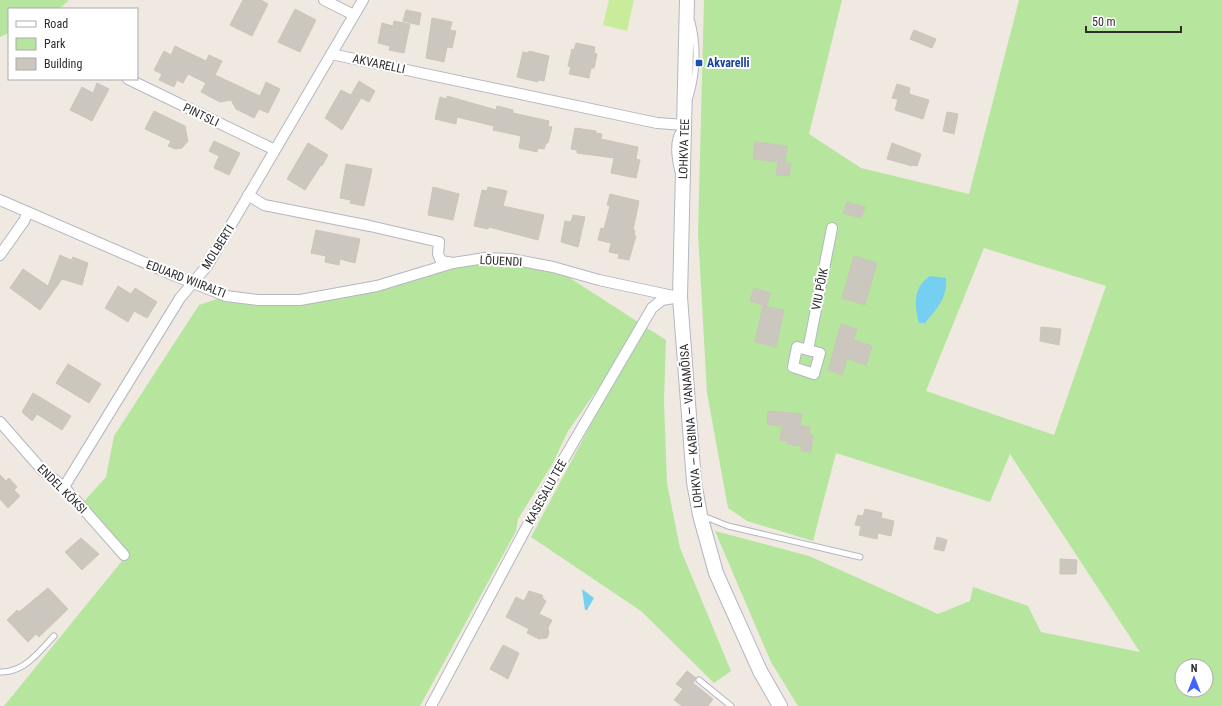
<svg xmlns="http://www.w3.org/2000/svg" width="1222" height="706" font-family="'Roboto Condensed',sans-serif">
<style>
.green{fill:#b6e59e;fill-rule:evenodd}
.pitch{fill:#c9ec9a}
.water{fill:#75cff0}
.building{fill:#cbc7bf;stroke:#cbc5ba}
.lines{fill:none;stroke-linecap:round;stroke-linejoin:round}
.lane-casing{stroke:#b4b7c1;stroke-width:7}
.street-casing{stroke:#b4b7c1;stroke-width:12}
.secondary-casing{stroke:#b4b7c1;stroke-width:16}
.lane{stroke:#fff;stroke-width:5}
.street{stroke:#fff;stroke-width:10}
.secondary{stroke:#fff;stroke-width:14}
.transit-dot{fill:#1a4fb4;stroke:#fff;stroke-width:1.5}
.labels{text-anchor:middle;dominant-baseline:central;stroke-width:4;stroke-linejoin:round;paint-order:stroke}
.transit-label{font-size:12px;font-weight:bold;fill:#164399;stroke:#fff;text-anchor:start}
.street-label{font-size:12px;fill:#2e2e2e;stroke:#fff}
</style>
<rect width="100%" height="100%" fill="#efe9e1"/>
<path class="green" d="M0,0H69L59,9H9V33L0,37Z
M704,0H842L809,134L861,168L969,194L1019,0H1222V706H798L771,662L715,531L809,556L938,614L970,601L973,587L1028,606L1041,632L1140,652L1010,454L990,502L836,453L813,541L747,521L728,508L707,393L698,233ZM984,248L1106,286L1054,435L926,391ZM1182,666H1206V690H1182Z
M485,258L553,267L638,322L618,360L568,431L553,463L518,519L516,531L420,706H4L122,561L78,508L106,477L114,436L199,305L226,296L300,300Z
M647,328L666,340L664,401L667,483L680,548L731,671L714,683L641,611L531,537L632,347Z"/>
<path class="pitch" d="M609,0H634L627,31L603,25Z"/>
<path class="water" d="M930,276L946,278C948,297 936,310 925,323H919C914,305 913,287 930,276Z
M582,589L594,598L587,610H585Z"/>
<path class="building" d="M243,0H261L268,4L252,36L230,25Z
M295,9L316,20L300,52L278,42Z
M406,10L421,13L419,25L403,21Z
M432,18L452,22L450,30L456,31L452,48L447,47L444,62L426,58Z
M394,21L410,24L404,53L389,50L390,46L378,43L382,23L393,26Z
M914,30L936,39L932,48L910,39Z
M576,43L595,47L594,53L597,54L594,68H591L589,78L569,74L571,67L568,66L572,49L574,50Z
M175,46L206,61L209,55L222,61L215,75L260,96L266,82L280,89L268,113L259,109L254,118L236,109L231,100L220,102L201,92L206,83L188,74L183,83L177,80L174,87L159,80L162,74L154,70L164,51L171,55Z
M529,51L549,56L544,81L538,80V82L517,77L523,52L528,53Z
M359,81L375,91L369,102L361,98L342,130L325,118L341,90L351,95Z
M97,83L109,89L92,121L70,110L82,87L93,93Z
M897,84L910,88L909,94L929,100L923,119L895,110L898,99L892,98Z
M447,96L496,110L497,106L513,110V113L549,121L548,126L552,127L548,143H546L544,149L538,148L537,152L519,148L521,136L493,130L494,126L457,117L456,124L435,119L440,97L447,99Z
M154,111L185,126L188,141L182,148L175,149L168,146L171,141L145,129Z
M947,112L958,114L954,134L943,131Z
M575,128L596,131V133L602,134L601,139L638,147L636,159L640,160L636,178L611,173L614,158L577,153V150L571,149Z
M214,141L240,153L229,175L214,168L219,156L209,151Z
M755,142L787,146L785,163H791L789,176L776,175L778,162L753,159Z
M308,143L328,155L322,166L321,165L305,190L287,179Z
M892,143L921,154L917,166L912,165V166L887,159Z
M346,164L372,169L364,206L350,203L351,200L340,198Z
M433,187L459,194L453,220L428,215Z
M488,187L507,191L503,206L544,215L538,240L489,227L488,229L474,226L482,190L487,191Z
M610,194L639,201L633,230H635L634,235L636,236L629,260L618,258L619,254L609,252L611,243L598,240L601,228L604,229L610,206L607,205Z
M847,202L865,207L861,218L843,213Z
M573,215L585,217L578,247L561,242L565,221L571,222Z
M316,230L360,239L355,263L340,259L339,265L325,262L326,256L311,253Z
M60,255L71,260L73,257L88,263L82,285L62,279L40,310L10,288L23,269L48,286Z
M854,256L877,263L865,305L842,298Z
M118,286L131,294L135,288L157,302L147,318L134,311L128,322L105,308Z
M754,288L771,293L766,306L750,301Z
M763,306L784,310L776,347L755,342Z
M841,324L857,329L853,340L872,346L866,365L847,359L842,375L828,370Z
M1041,327L1061,329L1059,345L1040,341Z
M68,364L101,384L89,403L56,383Z
M33,393L71,416L62,430L37,414L32,421L22,412Z
M768,411L802,414L800,426L810,427L809,435H813L811,452L801,451L802,446L787,444L788,441L780,440L782,426L767,424Z
M0,475L6,481L9,478L17,487L14,490L20,496L8,508L0,499Z
M865,509L882,513L881,518L894,521L891,536L878,533L877,539L859,535L861,526L855,525L858,515L863,516Z
M937,537L947,540L944,551L934,549Z
M81,538L99,554L82,570L65,552Z
M1060,559L1077,560L1076,574H1060Z
M48,588L68,609L39,637L36,634L28,642L7,620L17,610L19,612Z
M529,591L542,595L543,599L546,601L539,614L552,620L548,628L549,633L547,638L539,639L527,633L529,629L506,617L516,597L524,601Z
M503,645L519,653L508,679L490,669Z
M687,671L696,678L693,683L713,699L708,706H682L674,700L683,689L676,684Z"/>
<g class="lines">
<defs>
<path id="lane" d="M690,97C697,73 698,46 692,22
M678,172C675,160 672,140 680,130
M703,516L728,526L860,557
M0,672C24,673 39,652 54,636
M699,680L731,706"/>
<path id="street" d="M324,0L354,15
M331,54L657,123L685,125
M128,79L275,150
M248,195L264,205L370,226L439,242L438,254L441,261L453,263L485,258L511,259L553,267L599,280L673,296
M0,200L173,275L226,296L258,300H300L377,286L453,263
M0,255L24,221L28,212
M808,350L797,347L793,367L814,374L820,353L808,350L832,228
M0,422L43,471L64,487L124,555
M64,487L180,298L207,266L363,0
M431,706L555,474L652,308L662,300L680,297"/>
<path id="secondary" d="M687,0L680,297L694,482L700,515L716,573L760,671L780,706"/>
</defs>
<use href="#lane" class="lane-casing"/>
<use href="#street" class="street-casing"/>
<use href="#secondary" class="secondary-casing"/>
<use href="#lane" class="lane"/>
<use href="#street" class="street"/>
<use href="#secondary" class="secondary"/>
</g>
<rect class="transit-dot" x="695" y="59" width="8" height="8" rx="2"/>
<g class="labels">
<g class="transit-label">
<text x="707" y="63">Akvarelli</text>
</g>
<g class="street-label">
<text transform="translate(379 64) rotate(12)">AKVARELLI</text>
<text transform="translate(201 115) rotate(26)">PINTSLI</text>
<text transform="translate(684 149) rotate(-88)">LOHKVA TEE</text>
<text transform="translate(218 247) rotate(-58)">MOLBERTI</text>
<text transform="translate(501 261) rotate(3)">LÕUENDI</text>
<text transform="translate(186 279) rotate(21)">EDUARD WIIRALTI</text>
<text transform="translate(820 289) rotate(-79)">VIU PÕIK</text>
<text transform="translate(691 426) rotate(-95)">LOHKVA — KABINA — VANAMÕISA</text>
<text transform="translate(62 489) rotate(45)">ENDEL KÕKSI</text>
<text transform="translate(546 492) rotate(-61)">KASESALU TEE</text>
</g>
</g>
<rect x="8" y="8" width="130" height="72" fill="#ffffff" stroke="#ababab"/>
<rect x="16" y="21" width="20" height="6" fill="#ffffff" stroke="#ababab"/>
<text x="44" y="28" font-size="12" fill="#2e2e2e">Road</text>
<rect x="16" y="38" width="20" height="12" fill="#b6e59e" stroke="#ababab"/>
<text x="44" y="48" font-size="12" fill="#2e2e2e">Park</text>
<rect x="16" y="58" width="20" height="12" fill="#cbc7bf" stroke="#ababab"/>
<text x="44" y="68" font-size="12" fill="#2e2e2e">Building</text>
<g transform="translate(1194 678)"><circle r="19" fill="#ffffff" stroke="#ababab"/>
<path d="M0-3L7 15L0 10L-7 15Z" fill="#4264fb"/>
<text y="-6" font-size="11" font-weight="bold" text-anchor="middle" fill="#2e2e2e">N</text>
</g>
<path d="M1086 26v6h95v-6" fill="none" stroke="#2e2e2e" stroke-width="2"/>
<text x="1092" y="26" font-size="12" fill="#2e2e2e" stroke="#ffffff" stroke-width="3" paint-order="stroke">50 m</text>
</svg>
